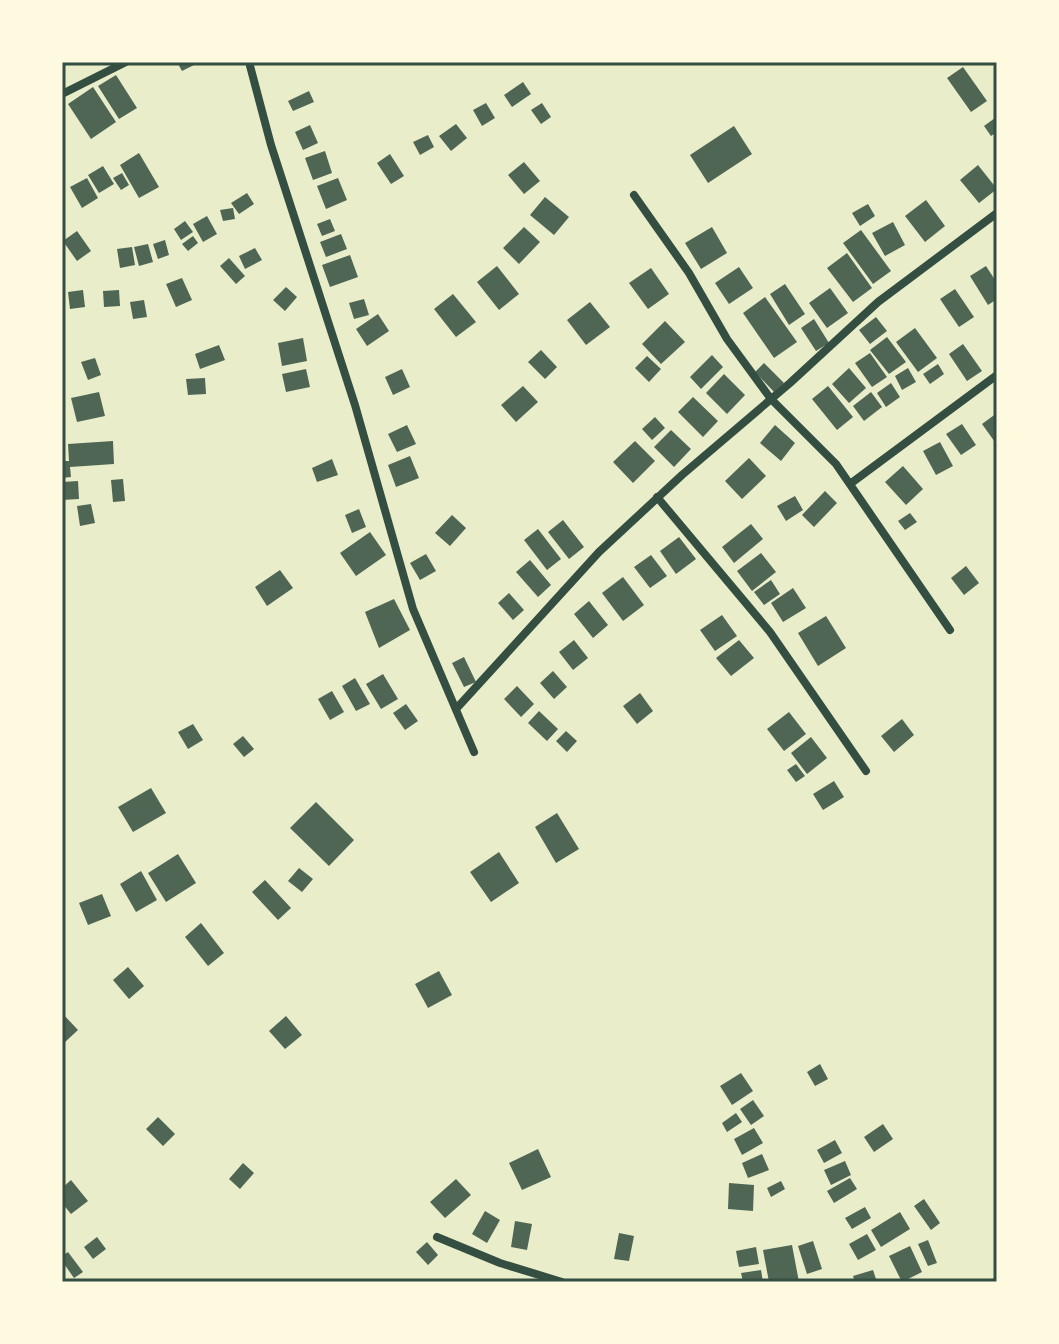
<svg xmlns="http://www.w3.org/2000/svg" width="1059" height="1344" font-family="Literata,serif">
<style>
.building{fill:#4f6655}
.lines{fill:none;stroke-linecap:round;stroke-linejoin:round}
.minor{stroke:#344e41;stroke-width:8}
.neatline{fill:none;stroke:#344e41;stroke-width:3}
</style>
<rect width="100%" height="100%" fill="#e9edc9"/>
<path class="building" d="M177,62H200L182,71Z
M963,67L987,101L971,112L947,78Z
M116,75L137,108L119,119L98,86Z
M523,82L531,94L512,107L504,95Z
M93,87L116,122L91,139L68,104Z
M309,91L314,102L293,111L288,101Z
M486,103L495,118L482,126L473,110Z
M542,103L551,117L541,124L531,110Z
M995,118L997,132L991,136L984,126Z
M456,124L467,138L451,151L439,136Z
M310,125L318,143L303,150L295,132Z
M734,126L752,154L708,183L690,155Z
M428,135L434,147L420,155L413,142Z
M325,151L332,173L313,180L305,158Z
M139,153L159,187L139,198L120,165Z
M390,154L404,176L391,184L377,163Z
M524,162L540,181L524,194L508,175Z
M978,165L997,189L979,203L960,180Z
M103,166L114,184L99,193L88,175Z
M122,173L129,185L121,190L113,178Z
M87,178L98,198L82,208L70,187Z
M338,178L347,200L326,209L317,186Z
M247,193L254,204L239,214L231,203Z
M545,197L569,217L554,235L530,215Z
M926,200L945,226L925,242L905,216Z
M868,204L875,216L860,226L852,213Z
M233,208L235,219L223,221L220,210Z
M207,216L217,234L203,242L193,224Z
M330,219L335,231L322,236L317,224Z
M185,221L193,232L181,240L174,229Z
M893,222L905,245L885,256L872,233Z
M524,227L540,242L519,264L503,248Z
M712,227L727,253L701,269L685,243Z
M861,230L891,271L873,284L843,243Z
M77,231L91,251L77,261L63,241Z
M341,234L347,249L326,257L320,242Z
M193,236L198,243L188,251L182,244Z
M165,240L169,255L158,259L153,244Z
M148,244L153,262L139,266L134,247Z
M132,247L135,265L120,268L117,249Z
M255,248L262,260L245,269L239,256Z
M847,253L872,288L853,302L827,268Z
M350,255L358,277L330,287L322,265Z
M229,258L245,276L236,284L220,266Z
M497,266L519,294L499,310L477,282Z
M986,266L997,283V299L988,305L970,276Z
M739,267L753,288L729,304L715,283Z
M651,268L669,294L648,309L629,283Z
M182,278L192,300L176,307L166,284Z
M785,284L805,314L789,325L770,294Z
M286,287L297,297L285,311L273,300Z
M830,288L848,313L827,328L809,303Z
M955,289L974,317L959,327L940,299Z
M83,290L85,307L70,309L68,292Z
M119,290L120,306L104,307L103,291Z
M453,294L476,322L456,337L434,309Z
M765,297L797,342L774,358L743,313Z
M364,299L369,315L354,319L349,303Z
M144,300L147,317L133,319L130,302Z
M590,302L610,327L586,345L567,320Z
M378,314L389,331L367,346L356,329Z
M876,317L887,331L870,344L859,330Z
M814,319L829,343L816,351L801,328Z
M665,321L685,342L661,364L642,344Z
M915,328L937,358L918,372L896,342Z
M887,337L906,362L889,374L870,350Z
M303,338L307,361L282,366L278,343Z
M963,344L982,371L967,381L949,354Z
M219,345L225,360L200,369L195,354Z
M541,350L557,367L545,379L528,362Z
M870,353L887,377L872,387L855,363Z
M712,355L723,367L701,389L690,377Z
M647,356L661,369L649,382L635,368Z
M95,358L101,375L88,380L81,362Z
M764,363L784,383L774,392L755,372Z
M938,364L944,374L930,384L923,374Z
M849,368L866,388L849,403L832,384Z
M908,368L916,382L902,390L895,376Z
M306,369L310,387L286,392L282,374Z
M402,369L410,387L393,395L385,377Z
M724,374L745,395L727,414L706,393Z
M205,378L206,394L188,395L186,379Z
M891,383L900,397L886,407L877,393Z
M523,386L538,402L516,422L501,405Z
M828,386L853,417L837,430L812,399Z
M99,392L105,416L77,422L71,398Z
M871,392L882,407L864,421L853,406Z
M693,397L718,421L703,437L678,412Z
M997,413V445L982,424Z
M655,417L665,428L652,440L642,429Z
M962,424L976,445L961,455L946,434Z
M407,425L416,444L397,452L388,434Z
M775,425L795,443L781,461L760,443Z
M671,430L691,449L674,467L654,447Z
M113,441L114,464L70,467L71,477L62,478V461H69L68,444Z
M635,441L655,461L633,483L613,462Z
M940,442L953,466L936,475L923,451Z
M410,456L419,478L396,487L388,465Z
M749,458L766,476L742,499L725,481Z
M332,459L338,475L317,482L312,468Z
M903,466L923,489L906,505L885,482Z
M123,479L125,501L113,502L111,480Z
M78,481L79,499L62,500V482Z
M825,491L837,503L814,527L802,515Z
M795,496L803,510L786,521L777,506Z
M91,504L95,523L80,526L77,506Z
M359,509L366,527L352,533L345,515Z
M910,513L917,522L905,530L898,521Z
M452,515L466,528L450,546L435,533Z
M563,520L584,547L569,559L548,532Z
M751,524L763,539L734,563L722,547Z
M538,529L561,559L547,570L524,540Z
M370,532L386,555L356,576L340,553Z
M679,537L696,559L676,574L660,551Z
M761,553L776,572L752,591L737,571Z
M426,554L436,571L420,580L410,563Z
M651,555L667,576L650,588L634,567Z
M530,560L551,585L538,597L516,572Z
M966,566L979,583L964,595L951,578Z
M280,570L293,588L267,606L255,587Z
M623,577L644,605L623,621L602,593Z
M771,580L780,594L764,605L754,592Z
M793,588L806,608L783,622L771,603Z
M509,593L524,610L513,620L498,603Z
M394,599L410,630L379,648L365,612Z
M589,601L608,625L593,638L574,614Z
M722,615L737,636L715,651L700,630Z
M826,616L846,648L818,666L798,633Z
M574,640L588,658L573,670L559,652Z
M739,640L754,658L731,676L716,658Z
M464,657L476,682L464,687L452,663Z
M553,671L567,687L554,699L540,683Z
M383,674L398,699L381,709L366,684Z
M355,678L370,704L356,711L342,686Z
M517,686L534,704L521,717L504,699Z
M332,691L344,712L330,720L318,699Z
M640,693L653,711L637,724L623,706Z
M406,704L418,721L405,730L393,713Z
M539,711L558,729L547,741L528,723Z
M789,712L806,734L784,751L767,729Z
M902,719L914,735L894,752L881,736Z
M193,724L203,740L188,749L178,732Z
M566,731L577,741L567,752L556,741Z
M243,736L254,749L244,757L233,744Z
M811,737L827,758L807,774L791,753Z
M796,764L805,776L796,782L787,770Z
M834,781L844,797L823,810L813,794Z
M151,788L166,813L133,832L118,807Z
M316,802L354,840L329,866L290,828Z
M557,813L579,849L556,863L535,827Z
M499,852L519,883L491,902L470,872Z
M178,854L196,883L166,902L148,873Z
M299,868L313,879L302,892L288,881Z
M141,871L157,900L136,912L120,884Z
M265,880L291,908L278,920L252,892Z
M102,894L111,916L88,925L79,903Z
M201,923L224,953L208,966L185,937Z
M128,967L144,986L129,999L113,980Z
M439,971L452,995L428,1008L415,984Z
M62,1013L78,1030L64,1043L62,1040Z
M286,1016L302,1035L285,1049L269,1031Z
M820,1064L828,1079L815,1086L807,1072Z
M741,1073L753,1091L732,1105L720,1086Z
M753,1100L764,1116L751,1125L740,1109Z
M736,1113L742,1122L727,1132L722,1123Z
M158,1117L175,1134L163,1146L146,1129Z
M883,1124L893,1139L874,1152L864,1137Z
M754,1128L763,1143L742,1155L734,1139Z
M835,1140L842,1153L824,1163L817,1150Z
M538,1149L551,1177L522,1190L509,1163Z
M762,1154L769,1170L748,1178L742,1163Z
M845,1161L851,1175L831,1185L824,1170Z
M243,1163L254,1173L240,1189L229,1179Z
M850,1178L857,1189L834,1203L827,1191Z
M456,1179L471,1195L445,1218L430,1202Z
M71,1180L88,1201L71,1214L62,1203V1188Z
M781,1181L785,1189L771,1197L767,1188Z
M729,1183L754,1185L753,1211L728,1209Z
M924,1199L940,1223L931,1230L914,1206Z
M865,1207L871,1218L852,1229L845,1218Z
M485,1211L500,1220L487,1243L472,1234Z
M900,1212L910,1229L881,1247L871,1230Z
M515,1221L532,1224L527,1250L511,1247Z
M619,1233L634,1236L629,1261L614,1259Z
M867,1234L876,1250L858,1260L849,1244Z
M97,1237L106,1249L93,1259L84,1247Z
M928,1240L937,1263L928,1266L918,1244Z
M813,1241L822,1269L807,1274L798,1246Z
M427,1242L438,1255L428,1265L416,1252Z
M792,1245L799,1282H769L763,1250Z
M910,1246L922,1272L902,1282L889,1256Z
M756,1247L759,1264L739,1267L736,1251Z
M68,1252L83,1272L74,1278L62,1261V1256Z
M761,1270L763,1282H743L741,1273Z
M873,1270L877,1282H855L853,1276Z"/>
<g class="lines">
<path class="minor" d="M249,62L271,145L355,405L413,609L474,752
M62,94L126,62
M634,195L689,273L727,339L771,399L836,464L950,630
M850,484L997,375
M657,497L770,632L866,771
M456,709L599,552L682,475L790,383L878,302L997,213
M437,1237L500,1263L562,1282
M995,1282L997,1281"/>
</g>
<rect width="1059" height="1344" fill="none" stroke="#fefae0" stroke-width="128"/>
<rect x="64" y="64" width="931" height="1216" class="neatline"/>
</svg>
